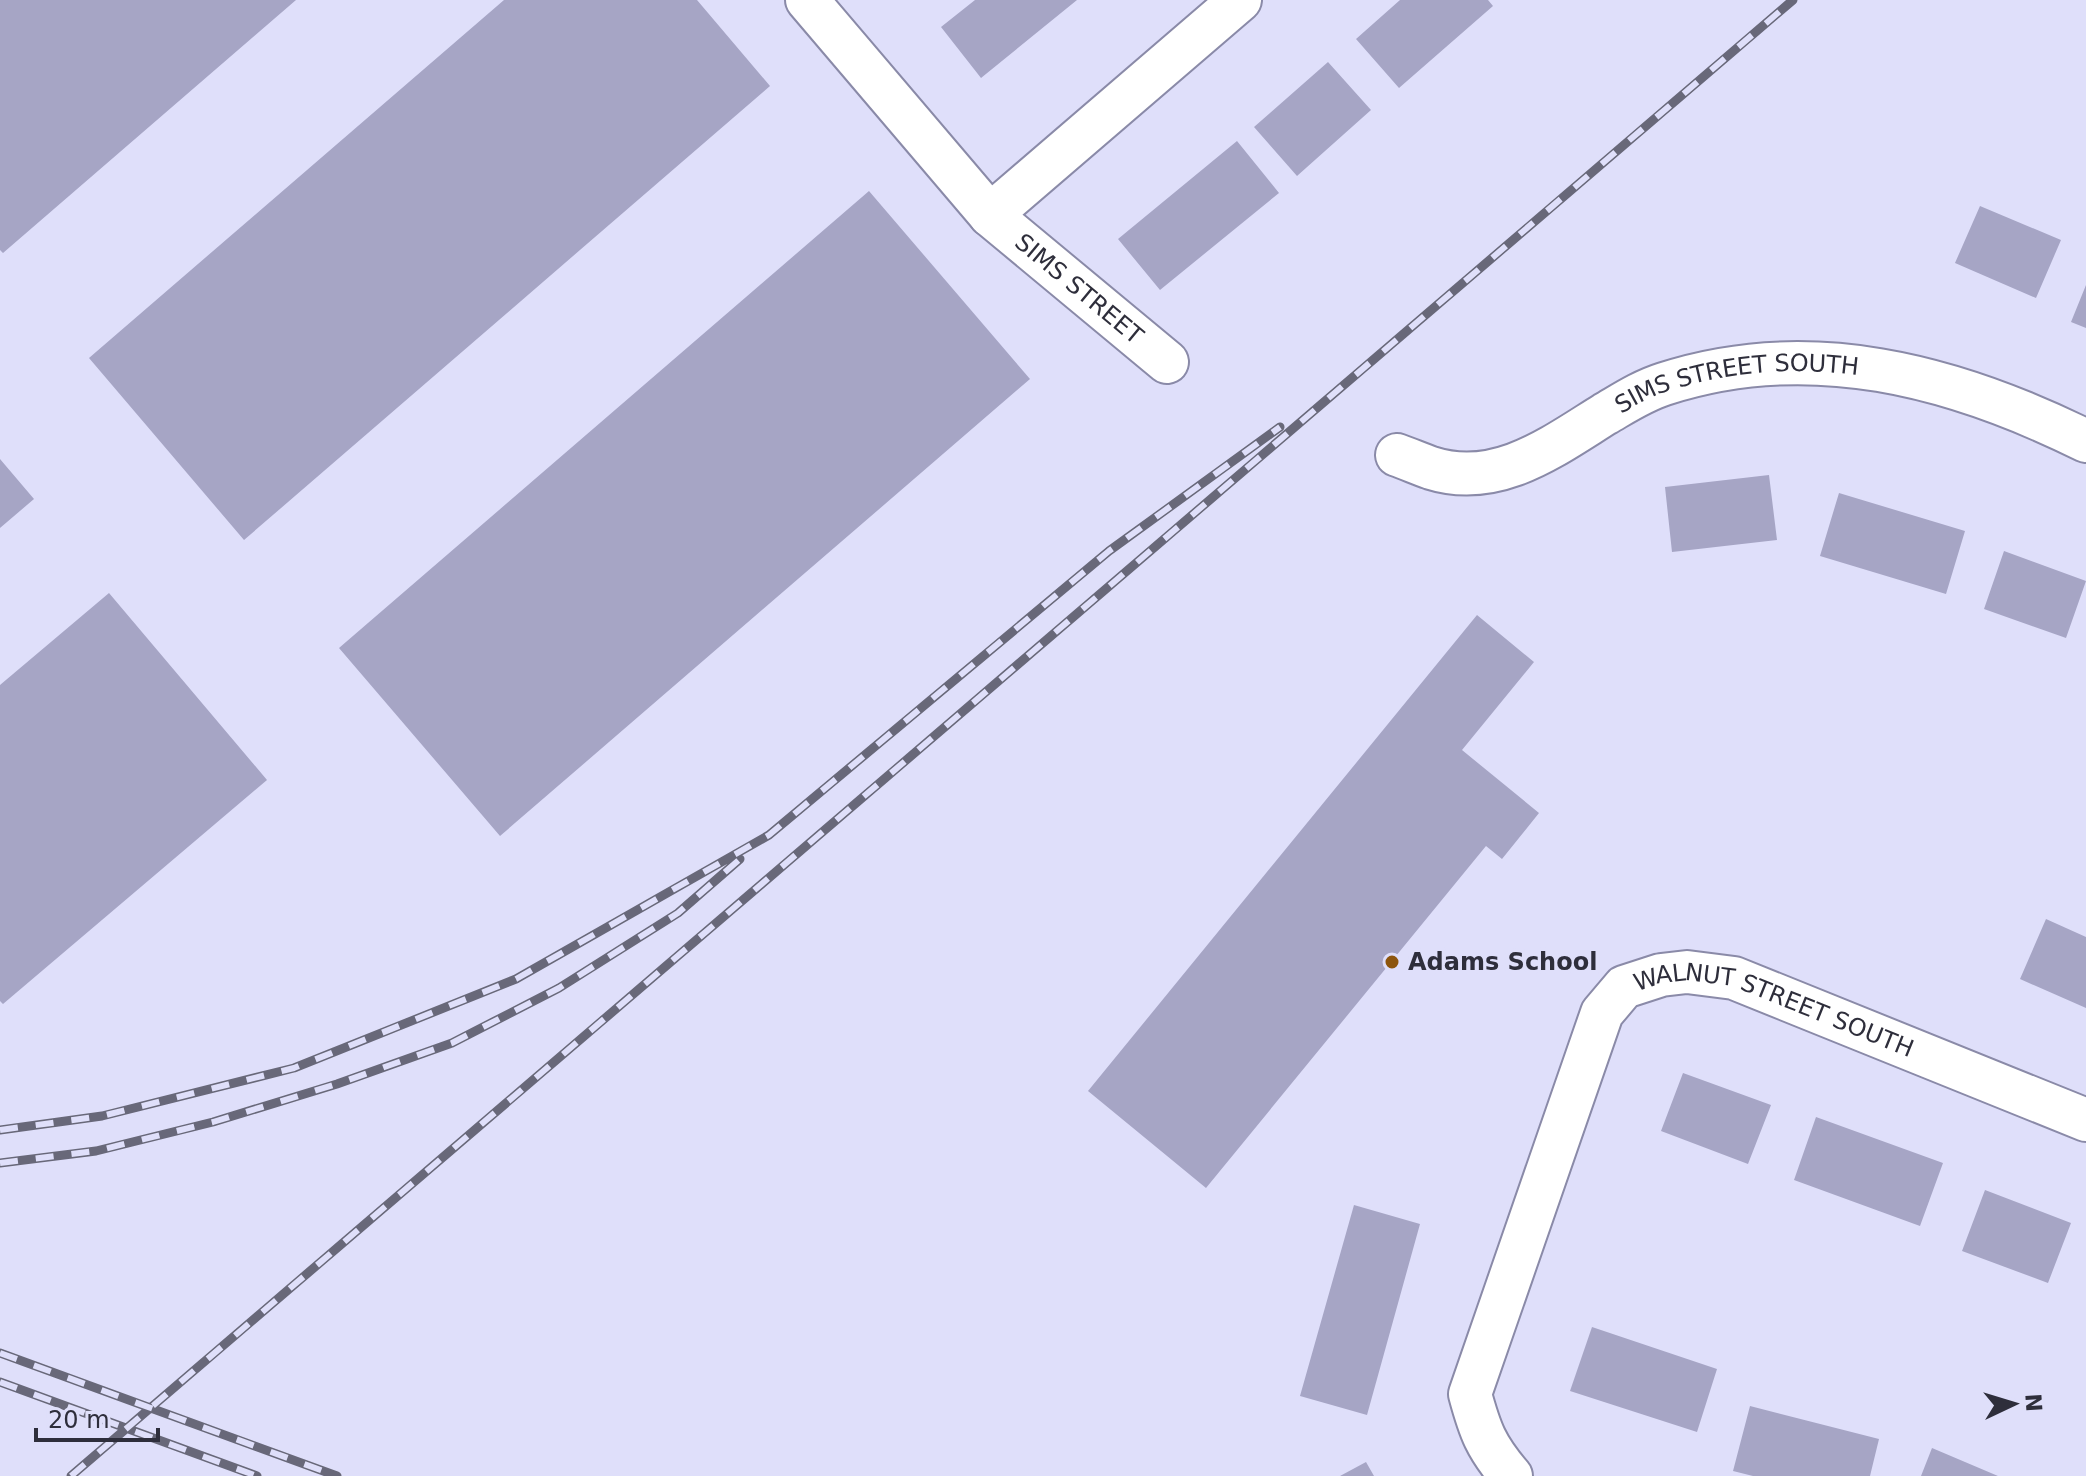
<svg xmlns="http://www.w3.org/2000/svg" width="2086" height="1476" font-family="'DejaVu Sans',sans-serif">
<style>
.building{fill:#a6a5c5}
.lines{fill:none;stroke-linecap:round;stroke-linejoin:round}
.street-casing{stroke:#8a8aa8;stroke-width:46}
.street{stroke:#fff;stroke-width:42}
.rail-casing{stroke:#686879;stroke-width:9}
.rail{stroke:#dfdffa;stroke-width:6;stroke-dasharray:18;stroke-linecap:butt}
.poi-dot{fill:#8d550d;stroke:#dfdffa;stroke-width:3}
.labels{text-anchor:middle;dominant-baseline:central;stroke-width:8;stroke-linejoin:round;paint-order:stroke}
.street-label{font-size:24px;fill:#2e2e3b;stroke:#dfdffa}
.poi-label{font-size:24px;font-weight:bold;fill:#2e2e3b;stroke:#dfdffa;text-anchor:start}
</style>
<rect width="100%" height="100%" fill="#dfdffa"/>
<path class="building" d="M0,0H296L3,253L0,250Z
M504,0H697L770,86L244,540L89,358Z
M975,0H1077L981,78L941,27Z
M1400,0H1488L1493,6L1399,88L1356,39Z
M1328,62L1371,110L1297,176L1254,127Z
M1237,141L1279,193L1160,290L1118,239Z
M869,191L1030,379L500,836L339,648Z
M1980,206L2061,240L2036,298L1955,263Z
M2086,285V328L2071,322Z
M0,459L34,499L0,528Z
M1769,475L1777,540L1672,552L1665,487Z
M1839,493L1965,531L1946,594L1820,556Z
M2004,551L2086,581L2066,638L1984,609Z
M109,593L267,780L3,1004L0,1001V685Z
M1477,615L1534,662L1462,750L1539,813L1502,859L1486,846L1206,1188L1088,1091Z
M2046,919L2086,937V1008L2020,979Z
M1683,1073L1771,1105L1748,1164L1661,1131Z
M1816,1117L1943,1163L1920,1226L1794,1180Z
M1985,1190L2071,1223L2048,1283L1962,1251Z
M1354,1205L1420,1224L1367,1415L1300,1396Z
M1592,1327L1717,1369L1697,1432L1570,1391Z
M1750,1406L1879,1439L1870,1476H1753L1733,1471Z
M1932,1448L1998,1476H1921Z
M1366,1462L1374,1476H1340Z"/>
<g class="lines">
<defs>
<g id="street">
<path id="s1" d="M807,0L990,215L1167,362"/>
<path d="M990,215L1240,0"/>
<path id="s2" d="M1397,455C1408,459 1420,464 1431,468C1497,489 1552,447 1605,414C1624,403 1642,391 1664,384C1809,337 1953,375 2086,441"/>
<path id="s3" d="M1511,1476C1486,1447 1480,1431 1470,1394L1602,1013L1624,987L1661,975L1687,972L1734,978L2086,1120"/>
</g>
</defs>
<use href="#street" class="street-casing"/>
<use href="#street" class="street"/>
<defs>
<path id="rail" d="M0,1130L102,1116L294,1068L516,979L769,835L1109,551L1280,427
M0,1163L96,1151L213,1122L337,1084L452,1043L559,988L678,913L740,859
M0,1353L337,1476
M0,1382L257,1476
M71,1476L1793,0"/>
</defs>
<use href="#rail" class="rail-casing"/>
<use href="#rail" class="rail"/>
</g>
<circle class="poi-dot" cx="1392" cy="962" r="8"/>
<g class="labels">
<g class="street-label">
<text stroke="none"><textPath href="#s1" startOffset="398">SIMS STREET</textPath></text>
<text stroke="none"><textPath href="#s2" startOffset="364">SIMS STREET SOUTH</textPath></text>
<text stroke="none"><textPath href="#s3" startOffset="688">WALNUT STREET SOUTH</textPath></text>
</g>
<g class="poi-label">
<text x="1408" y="962">Adams School</text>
</g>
</g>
<g transform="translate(2014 1404) rotate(86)" stroke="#dfdffa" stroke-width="6" paint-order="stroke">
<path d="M0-6L14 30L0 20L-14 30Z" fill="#2e2e3b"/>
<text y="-12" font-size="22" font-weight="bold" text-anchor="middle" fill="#2e2e3b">N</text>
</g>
<path d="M36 1428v12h122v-12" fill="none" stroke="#2e2e3b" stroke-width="4"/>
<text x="48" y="1428" font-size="24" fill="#2e2e3b" stroke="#dfdffa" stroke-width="6" paint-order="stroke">20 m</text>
</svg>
